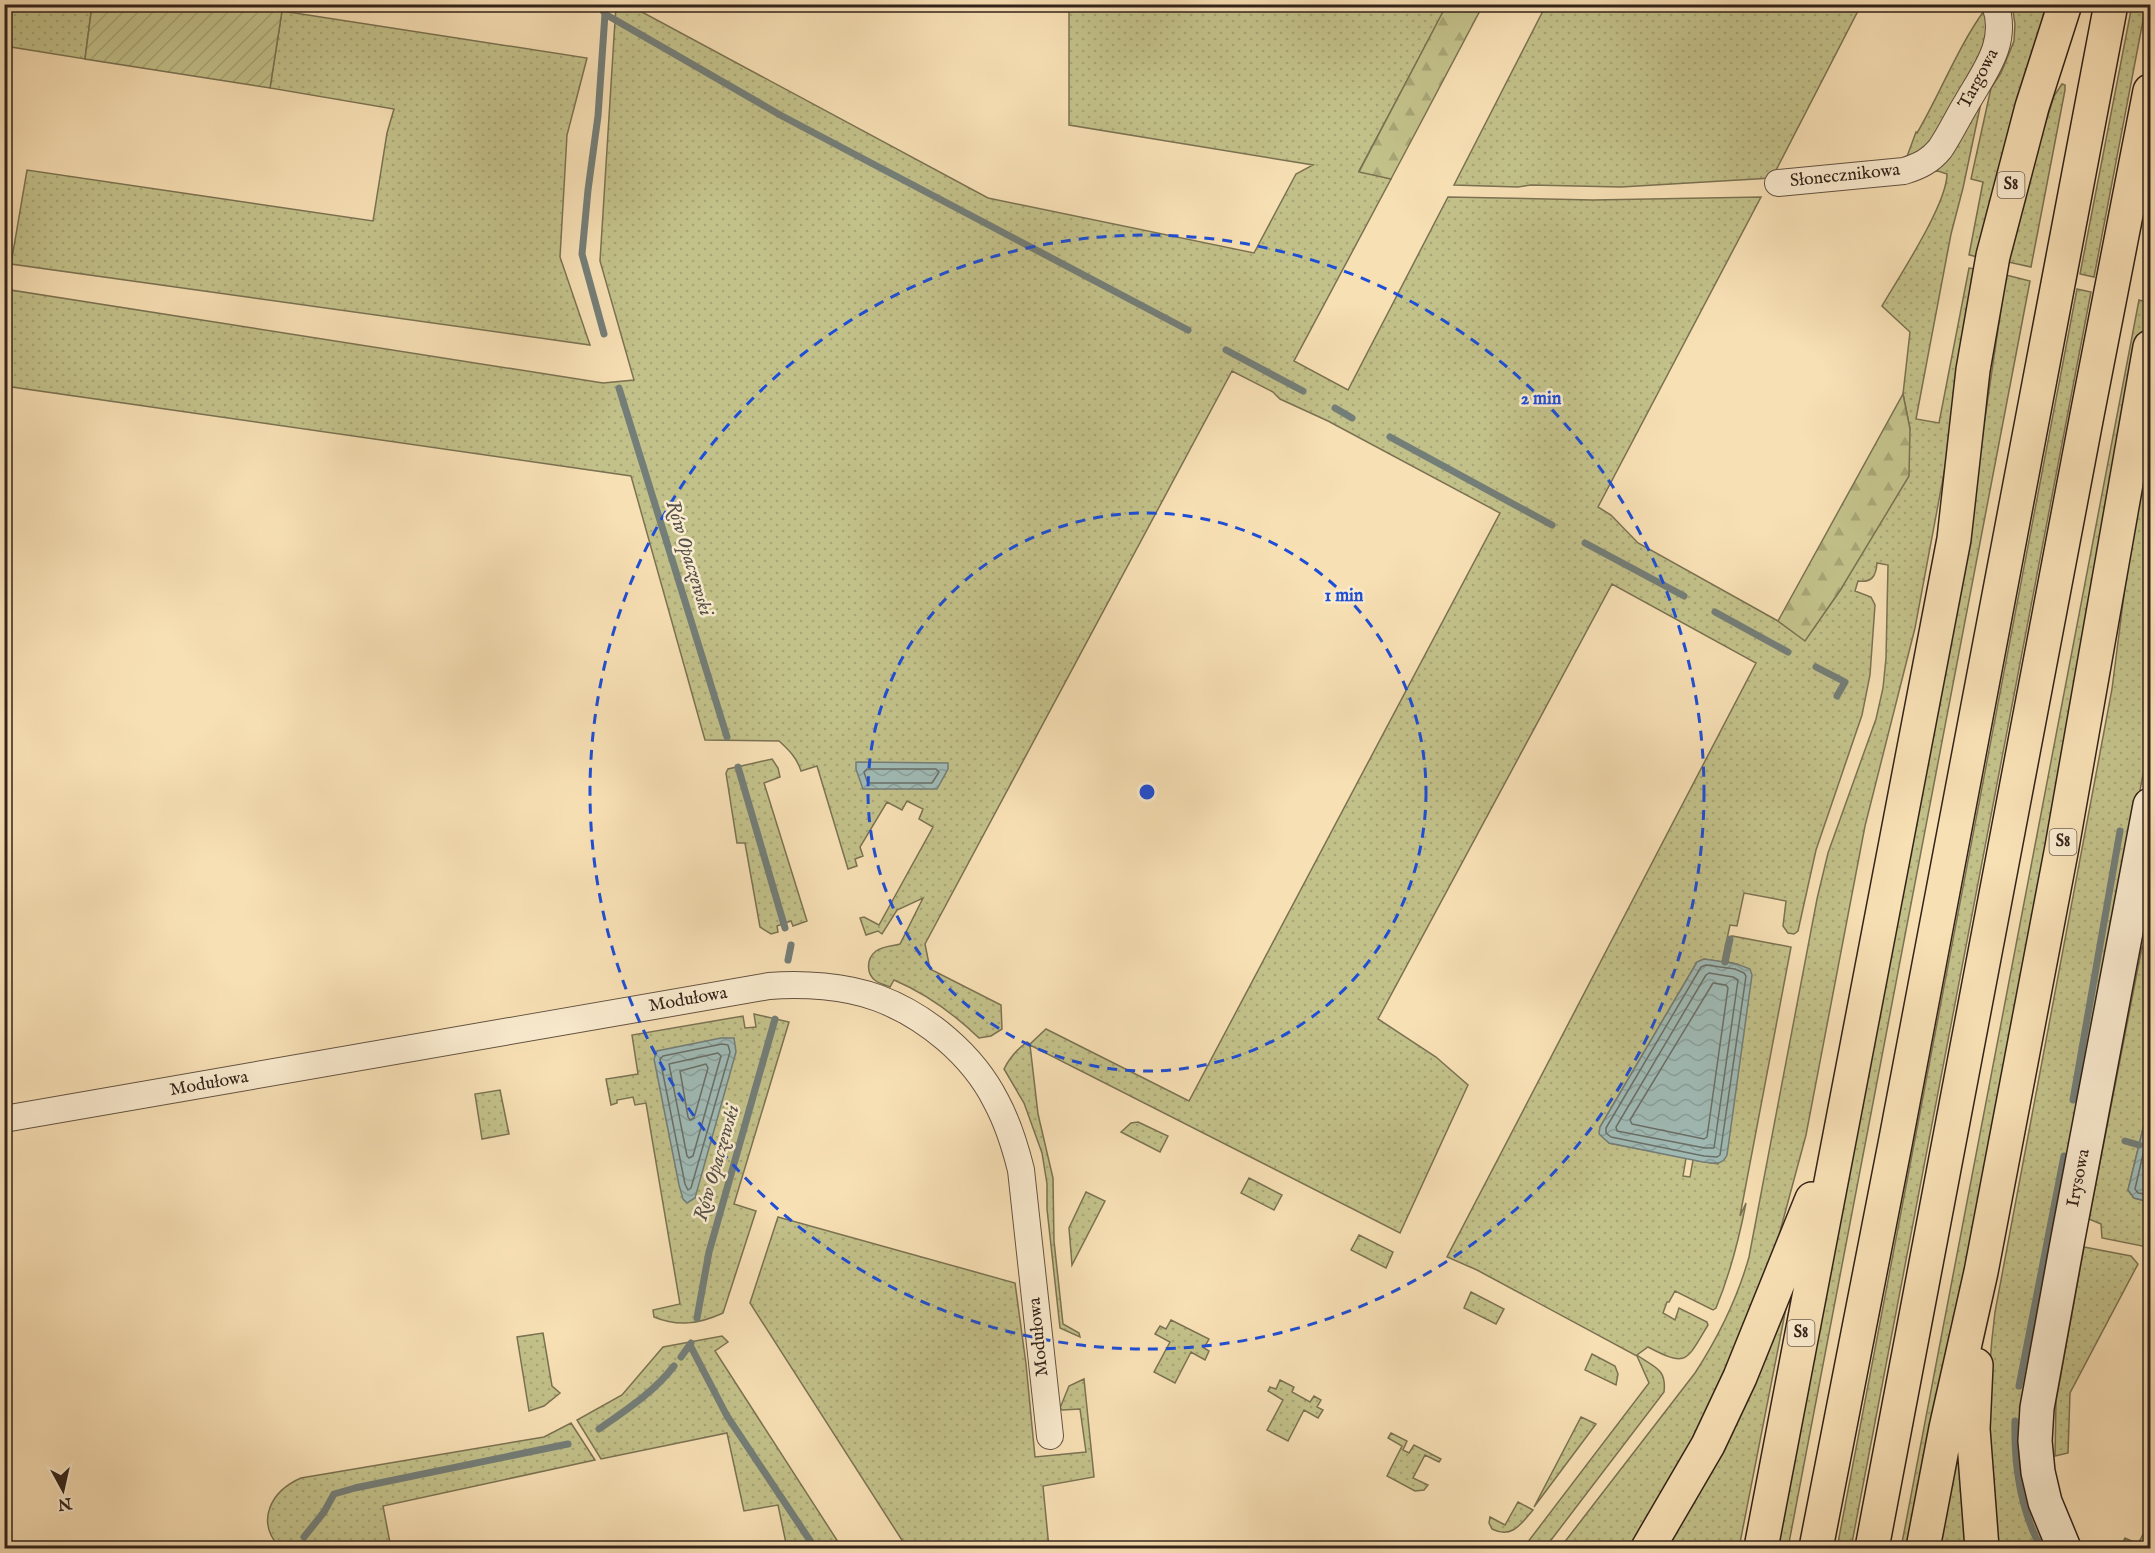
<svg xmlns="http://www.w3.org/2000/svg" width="2155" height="1553" font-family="'IM FELL English',serif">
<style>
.grass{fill:url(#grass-dots);stroke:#7b7252;stroke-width:1.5}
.forest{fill:url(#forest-firs);stroke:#7b7252;stroke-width:1.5}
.garden{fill:url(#garden-furrows);stroke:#7b7252;stroke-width:1.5}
.water{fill:url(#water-waves);stroke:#747e78;stroke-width:1.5}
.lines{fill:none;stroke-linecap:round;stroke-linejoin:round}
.shore{stroke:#6a6f68;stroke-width:1.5}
.stream{stroke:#747e78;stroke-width:7}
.street-casing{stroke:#645241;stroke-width:28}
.secondary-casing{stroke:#33231a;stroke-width:36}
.highway-casing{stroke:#33231a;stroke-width:36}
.street{stroke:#faebcf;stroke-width:26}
.secondary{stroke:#faebcf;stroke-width:33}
.highway{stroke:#f8e0b5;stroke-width:33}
.ring{fill:none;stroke:#1d4ed8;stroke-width:3;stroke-dasharray:10 8}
.labels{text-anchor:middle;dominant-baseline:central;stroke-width:5;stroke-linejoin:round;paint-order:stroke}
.shield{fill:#faebcf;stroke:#6f5f50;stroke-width:1.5}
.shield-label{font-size:16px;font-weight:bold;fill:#33231a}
.street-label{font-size:18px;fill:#33231a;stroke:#faebcf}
.water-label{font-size:20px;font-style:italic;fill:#545149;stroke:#faebcf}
.centre{fill:#1d4ed8;stroke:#faebcf;stroke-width:3}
.ring-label{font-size:18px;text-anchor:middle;font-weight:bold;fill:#1d4ed8;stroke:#faebcf;stroke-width:5;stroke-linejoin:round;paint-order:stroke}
</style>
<defs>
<pattern id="grass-dots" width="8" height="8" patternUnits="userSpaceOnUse" patternTransform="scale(1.5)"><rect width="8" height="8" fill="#c3c18a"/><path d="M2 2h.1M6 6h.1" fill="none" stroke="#a8a676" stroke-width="1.8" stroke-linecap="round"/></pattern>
<pattern id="forest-firs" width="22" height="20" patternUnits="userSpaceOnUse" patternTransform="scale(1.5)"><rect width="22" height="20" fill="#c3c18a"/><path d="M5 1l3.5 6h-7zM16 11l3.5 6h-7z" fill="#a8a676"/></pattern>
<pattern id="garden-furrows" width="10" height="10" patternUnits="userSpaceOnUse" patternTransform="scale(1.5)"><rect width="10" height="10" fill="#c3c18a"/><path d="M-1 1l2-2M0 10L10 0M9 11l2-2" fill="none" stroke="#a8a676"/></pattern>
<pattern id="water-waves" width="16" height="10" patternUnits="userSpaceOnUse" patternTransform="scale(1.5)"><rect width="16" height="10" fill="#a0bbb6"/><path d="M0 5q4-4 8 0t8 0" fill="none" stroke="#8aa09c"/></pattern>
</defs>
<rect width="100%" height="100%" fill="#f8e0b5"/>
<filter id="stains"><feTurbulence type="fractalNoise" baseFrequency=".00333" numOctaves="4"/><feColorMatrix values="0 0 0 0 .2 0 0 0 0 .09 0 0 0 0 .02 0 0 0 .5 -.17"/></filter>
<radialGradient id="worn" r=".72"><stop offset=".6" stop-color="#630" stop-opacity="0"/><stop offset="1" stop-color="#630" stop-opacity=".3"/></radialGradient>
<path class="grass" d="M4,5H92L85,59L5,46Z
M616,5H629L988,198L1254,253L1296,174L1313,165L1069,125V5H1447L1359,171L1391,179L1294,361L1348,390L1448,197L1593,200L1761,197L1598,507L1611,515L1638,543L1778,621L1805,640L1841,589L1849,573L1910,429L1903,394L1910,332L1882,306C1899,277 1947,204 1947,174L1938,171L1922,173L1982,98L1963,188L1951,234L1916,419L1939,423L1969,268L1982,270L1915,628L1865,826L1806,1135L1772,1261L1732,1366L1664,1497L1631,1548H1560L1695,1373C1719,1336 1737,1300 1749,1257L1817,899L1828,853L1876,719L1883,688L1886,658L1888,565L1877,563C1876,576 1872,583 1858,581L1855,591L1871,597L1875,605L1870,675L1862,715L1816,850L1798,931L1794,934L1788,933L1783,926L1786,901L1744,893L1737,926L1730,925L1722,962L1704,959L1697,962L1600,1127L1609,1143L1686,1158L1683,1176L1690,1177L1693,1160L1718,1164L1737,964L1728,962L1732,936L1791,947L1740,1216L1746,1203C1739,1239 1730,1274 1716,1308L1713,1310L1675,1291L1669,1302H1667L1663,1313L1675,1320L1679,1308L1707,1322L1708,1325C1686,1361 1688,1368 1648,1347L1637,1355C1653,1367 1667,1368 1664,1392L1545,1548H1526L1524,1547L1649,1383L1637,1356L1477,1270L1447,1257L1756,663L1612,584L1378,1019L1436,1057L1468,1085L1400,1233L1030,1045L1038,1114L1053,1178L1054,1241L1063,1324L1079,1333L1080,1337L1060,1328L1047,1209V1184L1042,1153L1024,1103L1004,1069C1010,1057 1016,1050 1027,1042L1030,1044L1046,1029L1189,1101L1500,513L1328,421L1280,399L1273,392L1232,371L925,944L930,969L1001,1005L1002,1029L991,1036L979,1038C953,1013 927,994 894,980L890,987C886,985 880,984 876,981C866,974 866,959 876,951C883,946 892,946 900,944L923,898L897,910L882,934L878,931L866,935L860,918L864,917L879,925L933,827L919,819L923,809L907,801L902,810L887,802L860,847L863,856L855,859L857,866L848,869L817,766L801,771C797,758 789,750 779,741L705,740L631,476L5,386L4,289L603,383L634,380L600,261Z
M1546,5H1861L1772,178L1621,187L1531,185L1518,187L1454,185Z
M2012,5H2052L1978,257L1969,255L1983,182L1971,179L1991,88L2001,73L2014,41L2015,24Z
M2132,5H2146L2094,277L2080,274Z
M1986,8L1991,36L1937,142L1905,162L1916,132L1917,133C1941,92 1958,46 1986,8Z
M282,11L587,58L567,135L560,257L590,345L11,264L27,170L373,221L387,133L394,109L270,88Z
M2062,84L2065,85V90L2031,267L2008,262L2039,144L2054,96Z
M2006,275L2030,281L1788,1548H1775L1968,534Z
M2077,289L2091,292L1851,1548H1837Z
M2139,300L2150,303L2115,495L1914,1548H1901Z
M2150,426V737L2028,1387L2051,1548H1996C1986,1471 1985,1390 1995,1312L2112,689L2132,532Z
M772,759L778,768L780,777L764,783L807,921L793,926L791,921L777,926L778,932L771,934L760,927L745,843H737L726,773L728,769Z
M2142,947L2150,949V1100L2128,1190L2134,1198L2150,1202V1240L2147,1247L2102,1238L2101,1224L2089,1219Z
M754,1014L789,1022L734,1204L756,1211L723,1313C699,1324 678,1327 654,1317L653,1310L680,1304L646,1103L635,1105L633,1097L617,1100V1103L611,1105L606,1079L638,1074L632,1035L743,1016L745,1028L756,1027Z
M500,1090L509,1134L482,1139L475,1094Z
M1138,1122L1168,1136L1160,1152L1121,1132L1131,1123Z
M1249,1178L1282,1195L1274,1210L1241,1193Z
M1086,1192L1105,1201L1072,1265L1069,1228Z
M778,1217L1015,1283L1026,1364L1035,1457L1086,1452L1080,1409L1062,1410L1060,1408L1069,1386L1084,1379L1094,1477L1043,1486L1049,1548H907L750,1303Z
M1359,1235L1393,1252L1386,1268L1351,1250Z
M2084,1247L2131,1256L2138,1264L2070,1393L2068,1453L2055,1456L2056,1401Z
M1471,1292L1504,1309L1496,1324L1464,1308Z
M1786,1308L1739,1548H1660Z
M1171,1320L1209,1339L1204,1348L1209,1351L1205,1360L1191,1352L1175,1383L1154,1372L1170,1342L1155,1334L1160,1326L1166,1329Z
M543,1333L552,1386L560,1393L544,1406L529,1411L517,1337Z
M722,1336L728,1342L715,1351L842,1548H787L778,1505L744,1511L727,1433L601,1459L577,1420L622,1395L663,1347Z
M1592,1354L1615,1366L1618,1374L1616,1385L1585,1370Z
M1280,1380L1294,1387L1292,1392L1310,1402L1314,1396L1321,1400L1317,1407L1323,1410L1318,1418L1304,1410L1288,1441L1267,1430L1283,1400L1268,1391L1270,1387L1276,1389Z
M1581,1417L1596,1424L1534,1507Z
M571,1423L595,1460L383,1506L391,1548H280C255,1521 271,1491 301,1478L544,1437Z
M1959,1428L1972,1548H1936Z
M1391,1433L1407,1441L1403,1450L1409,1453L1414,1445L1441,1459L1439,1462L1425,1455L1413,1478L1428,1485L1424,1490L1415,1491L1387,1476L1402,1446L1388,1438Z
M1518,1502L1533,1510C1521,1524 1512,1539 1492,1529L1489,1523L1490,1517L1505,1525Z
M2150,1521V1548H2120L2125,1538L2138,1544Z"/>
<path class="forest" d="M1447,4L1483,5L1391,179L1359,172Z
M1903,394L1910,429L1909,476L1841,589L1805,641L1778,621Z"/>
<path class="garden" d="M241,4L282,11L270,88L85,59L92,5Z"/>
<path class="water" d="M856,762L948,763V769L937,789H863L856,769Z
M1704,959L1737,964L1750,969L1752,975L1727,1155C1722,1166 1714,1163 1703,1162L1609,1143L1599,1134L1600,1127L1697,962Z
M721,1038H734L736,1052L695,1198L687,1203L683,1199L679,1185L654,1059L657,1051Z
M2150,1100V1202L2134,1198L2128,1190Z"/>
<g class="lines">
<path class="shore" d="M867,769H936L939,772L932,783H870L867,781L864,772Z
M1706,965L1735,969L1744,973L1746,976L1720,1155L1717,1157L1704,1156L1611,1137L1606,1133V1128L1701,967Z
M1709,973L1733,977L1738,980L1714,1148H1705L1617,1131L1616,1127L1706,975Z
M1713,983L1726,985L1728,988L1707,1137L1704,1139L1632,1124L1630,1120Z
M722,1044L728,1045L730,1052L691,1188L688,1190L685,1184L660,1059L663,1056Z
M718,1053L721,1056L693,1156L689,1158L687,1156L669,1064Z
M706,1064L708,1068L694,1118L690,1120L688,1117L680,1071Z
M2150,1124L2135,1189L2138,1193L2150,1195"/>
<path class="stream" d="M599,4L605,14L598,116L588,190L582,254L604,334
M605,14L782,116L1188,330
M1226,350L1303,391
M619,388L727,737
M1335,408L1352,418
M1390,437L1552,525
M1585,543L1684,596
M1715,612L1788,652
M1816,667L1845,682L1837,696
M738,767L785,928
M788,960L791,945
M1725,962L1730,939
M2073,1100L2120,831
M2125,1141L2139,1145
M697,1318L709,1252L775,1019
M690,1345L727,1416L815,1548
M681,1357L691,1343
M2019,1386L2064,1156
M2015,1421C2014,1465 2020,1509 2041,1548
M599,1429C626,1410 654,1392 674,1366
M304,1537L324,1512L334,1494L355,1488L568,1444"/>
<defs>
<path id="street" d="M1778,183L1904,171C1920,166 1930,161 1940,149C1950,134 1957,119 1966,104C1984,72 2009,43 1995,4
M4,1119L769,986C802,983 846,986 878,998C926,1016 973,1055 996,1101C1008,1123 1015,1146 1021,1170L1050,1436"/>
<path id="secondary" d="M2064,1548L2045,1502L2038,1472L2035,1441L2037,1408L2068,1238L2150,805"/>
<path id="highway" d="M1976,1365L1973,1429L1982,1548
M1648,1548L1708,1445L1740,1377L1812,1199
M1761,1548L1954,539L1973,370L1993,256L2032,107L2065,4
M1816,1548L1896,1139L2111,4
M1872,1548L2087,415L2150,91
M1923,1548L1946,1428L1981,1272L2062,847L2150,347"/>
</defs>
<use href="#street" class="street-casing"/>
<use href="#secondary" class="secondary-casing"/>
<use href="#highway" class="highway-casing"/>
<use href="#street" class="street"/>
<use href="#secondary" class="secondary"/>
<use href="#highway" class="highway"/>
</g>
<g class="ring">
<circle cx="1147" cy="792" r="279"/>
<circle cx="1147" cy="792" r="557"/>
</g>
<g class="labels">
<g class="shield">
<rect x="1997.5" y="172" width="27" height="26" rx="4.5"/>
<rect x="2049.5" y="829" width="27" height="26" rx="4.5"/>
<rect x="1787.5" y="1320" width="27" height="26" rx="4.5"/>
</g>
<g class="shield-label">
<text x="2011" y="185">S8</text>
<text x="2063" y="842">S8</text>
<text x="1801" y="1333">S8</text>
</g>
<g class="street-label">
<text transform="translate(1979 79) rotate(-62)">Targowa</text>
<text transform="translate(1845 176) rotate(-6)">Słonecznikowa</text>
<text transform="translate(688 1000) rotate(-10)">Modułowa</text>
<text transform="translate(209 1084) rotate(-10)">Modułowa</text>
<text transform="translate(2079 1178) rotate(-79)">Irysowa</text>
<text transform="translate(1039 1337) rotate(-96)">Modułowa</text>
</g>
<g class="water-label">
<text transform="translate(689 558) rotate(73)">Rów Opaczewski</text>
<text transform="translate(717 1163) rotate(-74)">Rów Opaczewski</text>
</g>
</g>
<circle cx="1147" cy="792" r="9" class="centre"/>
<g class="ring-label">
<text x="1541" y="404">2 min</text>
<text x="1344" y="601">1 min</text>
</g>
<rect width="2155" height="1553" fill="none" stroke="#f8e0b5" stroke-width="24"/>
<rect x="6" y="6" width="2143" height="1541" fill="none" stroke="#33231a" stroke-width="3"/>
<rect x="12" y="12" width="2131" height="1529" fill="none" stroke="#33231a" stroke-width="1.5"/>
<g transform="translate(63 1490) rotate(172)" stroke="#faebcf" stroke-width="4.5" paint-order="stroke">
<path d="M0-4.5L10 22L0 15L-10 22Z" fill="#33231a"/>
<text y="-9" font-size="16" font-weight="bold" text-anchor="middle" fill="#33231a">N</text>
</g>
<rect width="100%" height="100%" filter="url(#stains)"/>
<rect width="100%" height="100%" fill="url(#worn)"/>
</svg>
